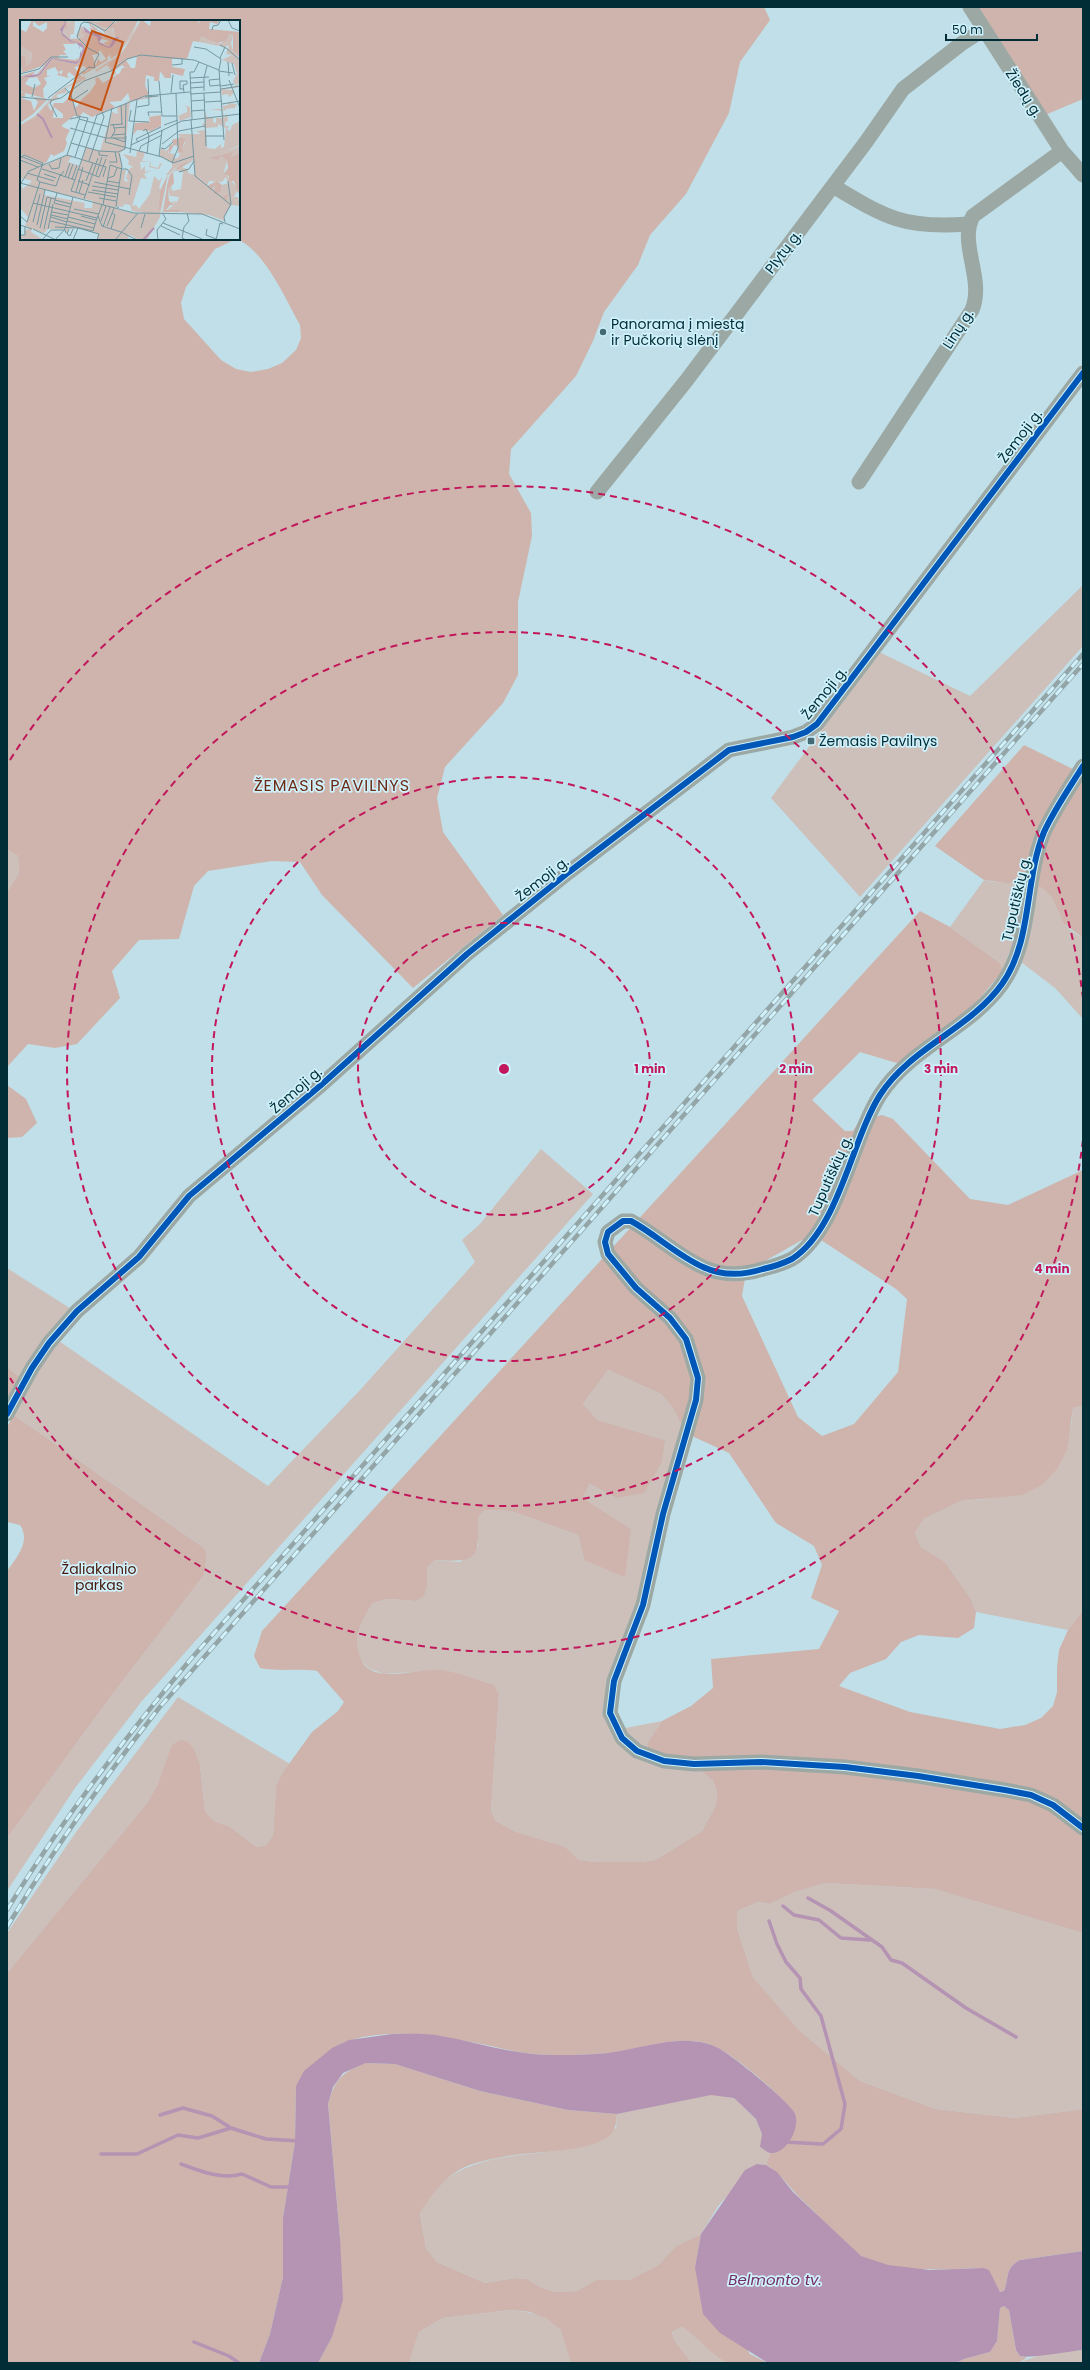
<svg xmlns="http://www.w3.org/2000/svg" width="1090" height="2370" font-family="Poppins,sans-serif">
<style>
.green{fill:#cdc0bb}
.forest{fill:#ceb4ac;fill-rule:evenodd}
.water{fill:#b493b3}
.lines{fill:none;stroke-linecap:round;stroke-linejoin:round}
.stream{stroke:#b493b3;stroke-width:3.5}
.minor{stroke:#9ba8a4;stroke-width:15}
.rail-casing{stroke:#93a5a7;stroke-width:4.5}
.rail{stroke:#cef1fc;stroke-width:3;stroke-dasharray:9;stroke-linecap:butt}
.cycleway-casing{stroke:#cef1fc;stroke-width:8}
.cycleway{stroke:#0057b8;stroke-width:6}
.ring{fill:none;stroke:#c2185b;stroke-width:2;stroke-dasharray:7 5}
.poi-dot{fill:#446b75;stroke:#cef1fc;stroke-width:1.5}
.labels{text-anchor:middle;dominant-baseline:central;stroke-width:3.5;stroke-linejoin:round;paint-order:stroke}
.street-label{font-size:14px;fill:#012d37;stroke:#cef1fc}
.poi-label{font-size:14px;fill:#012d37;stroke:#cef1fc;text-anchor:start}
.park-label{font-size:14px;fill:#47190b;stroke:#cef1fc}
.water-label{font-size:15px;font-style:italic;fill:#752c63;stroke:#cef1fc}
.quarter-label{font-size:16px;letter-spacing:1px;fill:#6c2a14;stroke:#cef1fc}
.inset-river{fill:none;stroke:#b493b3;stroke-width:2}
.inset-road{fill:none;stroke:#7498a1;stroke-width:1}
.view{fill:#c55212;fill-opacity:0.15;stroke:#c55212;stroke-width:2}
.inset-edge{fill:none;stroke:#012d37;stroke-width:2}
.centre{fill:#c2185b;stroke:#cef1fc;stroke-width:2}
.ring-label{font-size:12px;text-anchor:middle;font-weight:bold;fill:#c2185b;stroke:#cef1fc;stroke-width:3.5;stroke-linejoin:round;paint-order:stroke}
</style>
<rect width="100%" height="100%" fill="#c1dfe8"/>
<path class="green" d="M1083,585V646L860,897L771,798L879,652L970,696Z
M8,848L18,856L19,873L7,892Z
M984,880C1004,885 1023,879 1042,887C1056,893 1056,913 1064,923C1069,930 1076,934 1083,938V1019L1055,988L1009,953L1003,971L1000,963L950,927Z
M541,1149L593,1194L142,1701L75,1788L7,1891V1838L112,1695L204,1575L207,1554L204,1548L14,1415L22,1379L7,1367V1268L79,1314L59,1341L268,1486L361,1389L475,1262L462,1240L480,1224Z
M608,1370L661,1394L673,1408L683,1428L645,1580L606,1708L610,1731L662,1721L647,1743L688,1760L713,1781L717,1792L716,1805L702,1831L657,1859L643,1862H595L579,1860L564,1847L514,1831L496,1821L491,1811L499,1695L441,1670L384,1674L370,1669L360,1660L356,1645L358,1626L373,1603L388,1599L416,1601L427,1586V1568L435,1560L460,1562L478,1546V1517L485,1510L511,1511L578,1535L584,1560L631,1529L581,1499L590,1484L616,1498L665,1440L596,1420L583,1404Z
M1080,1405H1083V1610L1068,1630L976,1612L971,1599L945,1562L921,1547L915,1533L924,1519L961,1501L986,1499L1071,1426L1073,1408Z
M178,1697L290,1764L281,1775L276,1786L273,1835L266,1845L257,1847L229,1826L214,1821L205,1811L200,1765L158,1784L147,1803L7,1973V1933L76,1832Z
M826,1883L934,1889L1083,1933V2109L1015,2118L936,2109L860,2081L799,2030L753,1977L737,1928V1911L758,1902L770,1904L795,1892Z
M711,2094L734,2098L756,2119L762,2134L761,2147L770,2153L766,2165L757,2164L719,2205L701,2234L676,2246L658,2265L629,2280H596L577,2291L556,2292L540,2287L527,2279L515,2278L485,2283L437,2262L426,2248L420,2212C426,2203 433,2190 441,2183C483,2149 538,2158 587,2145C597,2142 607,2133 616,2128L617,2114Z
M511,2310C526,2312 552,2314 561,2330C566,2339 568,2353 571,2363H409L419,2332L443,2318Z
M682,2327C699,2337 713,2352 729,2363H692L674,2340L672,2332Z
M1083,2350V2363H1018L1042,2354Z"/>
<path class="forest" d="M7,7H764L770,20L740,62L729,113L686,194L650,235L638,265L604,312L593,341L576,376L511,449L509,474L531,513L532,536L518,602V675L503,703L445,767L437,798L443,832L503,915L413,988L322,895L300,862L272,861L208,871L194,886L179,939L139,940L112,971L120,998L77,1044L55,1048L28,1044L7,1067V892L19,873L18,856L7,849ZM21,21H239V239H21ZM236,239C264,249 286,300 300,325L301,338L296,350L282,363L268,369L251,372L236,369L221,360L184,319L181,303L186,287L215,249Z
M973,7H1083V99L1045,115Z
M1024,745L1083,774V938L1063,923L1052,897L1043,888L1023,882L1007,883L984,880L935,846Z
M920,911L950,927L1000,963L1003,971L973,1006L900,1064L860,1052L812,1100L845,1131H853L859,1121L882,1115L893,1119L970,1199L1008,1205L1083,1170V1405L1073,1408L1067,1450L1057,1469L1042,1485L1023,1495L961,1501L924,1519L915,1533L921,1547L945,1562L971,1599L976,1612L974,1628L958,1638L919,1635L901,1642L886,1659L850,1673L839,1686L910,1712L1000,1729L1025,1725L1041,1718L1053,1706L1057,1692V1667L1059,1650L1068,1630L1083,1610V1933L934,1889L826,1883L795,1892L770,1904L758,1902L737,1911V1928L753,1977L799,2030L860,2081L936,2109L1015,2118L1083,2109V2251L1020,2260C1004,2269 1010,2276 1004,2291L1000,2292L984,2268C950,2269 890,2274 861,2256C839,2242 823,2218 803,2201C791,2190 780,2172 766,2165L770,2153L777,2152C800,2123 805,2123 777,2094C760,2078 723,2045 701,2042C670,2037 638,2050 608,2053C586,2055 555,2056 533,2054C519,2053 505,2049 491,2046C445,2037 397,2027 351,2040C328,2046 312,2069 296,2086L295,2142L283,2218V2277L270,2334L259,2363H7V1973L147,1803L158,1784L172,1745L180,1740L187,1741L194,1749L200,1765L205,1811L214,1821L229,1826L257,1847L266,1845L273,1835L276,1786L281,1775L312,1732L338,1711L344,1702L317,1671C298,1668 279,1672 260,1668L254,1656L262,1631ZM802,1240H821L896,1289L907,1299L898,1372L854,1424L822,1436L798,1417L742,1296L746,1272ZM608,1370L661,1394L673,1408L683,1428L694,1437L729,1453L776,1523L814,1546L822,1565L811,1598L839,1611L819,1649L711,1659L713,1688L691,1706L662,1721L647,1743L649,1750L688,1760L713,1781L717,1792L716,1805L702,1831L657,1859L643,1862H595L579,1860L565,1847L514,1831L496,1821L491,1811L499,1695L494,1685C477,1680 458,1672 441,1670C416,1668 368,1688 359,1654C353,1633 362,1620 373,1603L388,1599L416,1601L424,1596L427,1586V1568L435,1560C478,1563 479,1559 478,1517L485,1510L511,1511L578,1535L584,1560L625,1577L631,1529L582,1498L590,1484L616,1498L644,1493L662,1462L665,1440L597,1420L583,1404Z
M7,1085L26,1099L37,1123L22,1137L7,1138Z
M7,1367L22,1379L7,1406Z
M14,1415L204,1548L207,1554L204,1575L112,1695L7,1838V1571C17,1557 31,1541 20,1525L7,1522V1427Z
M366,2063L395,2064L480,2091L568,2110L617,2114C616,2123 616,2131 609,2136C588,2153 534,2151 508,2156C496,2158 481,2161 470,2165C446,2174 433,2193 420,2213L426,2248L437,2262L485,2283L515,2278L527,2279L540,2287L556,2292L577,2291L596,2280H629L658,2265L676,2246L701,2234L695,2267L750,2354L768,2363C756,2363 741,2366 730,2363C716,2360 696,2335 682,2327L672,2332L674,2340L692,2363H571L561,2330L546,2318L530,2312L511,2310L443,2318L419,2332L409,2363H318L332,2337L340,2238L328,2104C336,2077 342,2073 366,2063Z
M1004,2306L1009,2310L1016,2350L1020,2356L1027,2358L1018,2363H956L964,2359L990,2352L997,2341L1000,2308Z"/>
<path class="water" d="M392,2034C408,2034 425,2033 441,2036C471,2041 502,2051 532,2054C555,2056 586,2055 608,2053C643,2049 684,2031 718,2048C732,2055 786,2099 794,2112C802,2125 787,2154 771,2153C768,2153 764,2149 760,2147L762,2134L756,2119L734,2098L711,2095L617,2114L568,2110L480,2091L395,2064L366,2063L343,2073L333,2087L328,2104L340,2238L343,2300L332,2337L318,2363H259L270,2334L283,2277V2218L295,2142L296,2086L304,2071L332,2048L349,2040Z
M757,2164L766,2165L777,2172L793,2192L861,2256L888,2265L930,2270L984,2268L989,2270L1000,2292L1004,2291C1010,2276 1004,2269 1020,2260L1083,2251V2350C1070,2351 1029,2359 1020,2356L1016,2350L1009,2310L1004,2306L1000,2308L997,2341L990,2352L964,2359L956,2363H768L720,2333L703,2314L695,2267L701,2234L745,2170Z"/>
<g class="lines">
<path class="stream" d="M808,1898L831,1911L882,1947L891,1960L902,1963L966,2008L1016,2037
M783,1906L794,1915L819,1920L841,1938L870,1940
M769,1921L777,1944L786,1962L800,1978L801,1989L821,2016L845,2104L841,2129L823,2144L784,2142
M160,2115L183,2108L212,2116L231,2128L266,2139L299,2141
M101,2154H137L178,2135L198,2138L231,2128
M181,2164C200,2171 222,2180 242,2174L271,2187H293
M194,2342L229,2356L239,2363"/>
<path class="minor" d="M970,7L1062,151L1083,175
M833,186C886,218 905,229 968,224
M859,482L972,310C985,279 958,243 973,216L1062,151
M597,492L686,381L866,142L903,89L961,44L984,29
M1083,766C1070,787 1054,810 1044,832C1024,881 1033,940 1002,984C970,1029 911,1047 880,1095C851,1141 839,1229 792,1259C784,1263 772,1267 763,1269C744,1275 722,1276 703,1267C678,1256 655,1234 631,1221H623L608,1232L605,1242L608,1254L636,1288L670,1318L686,1339L698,1378L696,1400L663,1514L643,1605L614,1681L610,1713L622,1738L637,1751L664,1761L694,1764L761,1762L845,1767L918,1776L1005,1790L1031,1795L1053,1805L1083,1828
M7,1414L32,1368L49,1343L77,1311L139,1257L189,1196L320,1086L467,954L569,872L729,750L793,737L806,732L817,724L1083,373"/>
<defs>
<path id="rail" d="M7,1910C61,1821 123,1740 190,1660L1083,654
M7,1927C53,1850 104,1778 159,1708L1083,664"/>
</defs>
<use href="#rail" class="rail-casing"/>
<use href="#rail" class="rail"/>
<defs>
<path id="cycleway" d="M1083,766C1070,787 1054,810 1044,832C1024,881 1033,940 1002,984C970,1029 911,1047 880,1095C851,1141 839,1229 792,1259C784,1263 772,1267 763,1269C744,1275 722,1276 703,1267C678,1256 655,1234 631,1221H623L608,1232L605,1242L608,1254L636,1288L670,1318L686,1339L698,1378L696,1400L663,1514L643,1605L614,1681L610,1713L622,1738L637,1751L664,1761L694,1764L761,1762L845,1767L918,1776L1005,1790L1031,1795L1053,1805L1083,1828
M7,1414L32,1368L49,1343L77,1311L139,1257L189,1196L320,1086L467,954L569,872L729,750L793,737L806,732L817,724L1083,373"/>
</defs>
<use href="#cycleway" class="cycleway-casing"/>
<use href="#cycleway" class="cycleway"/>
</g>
<g class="ring">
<circle cx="504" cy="1069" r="146"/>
<circle cx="504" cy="1069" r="292"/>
<circle cx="504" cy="1069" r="437"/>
<path d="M1083 1140A583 583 0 0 1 10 1378M10 760A583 583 0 0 1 1083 998"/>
</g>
<g class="poi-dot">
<circle cx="603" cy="332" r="4"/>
<rect x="807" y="737" width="8" height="8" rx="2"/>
</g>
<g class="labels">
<g class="street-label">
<text transform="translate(1024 93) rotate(57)">Žiedų g.</text>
<text transform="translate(783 252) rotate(-53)">Plytų g.</text>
<text transform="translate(958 329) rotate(-57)">Linų g.</text>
<text transform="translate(1020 436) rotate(-53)">Žemoji g.</text>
<text transform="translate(824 693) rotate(-51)">Žemoji g.</text>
<text transform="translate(542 879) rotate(-38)">Žemoji g.</text>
<text transform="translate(1016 899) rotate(-77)">Tuputiškių g.</text>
<text transform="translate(296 1090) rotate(-41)">Žemoji g.</text>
<text transform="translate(830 1176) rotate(-66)">Tuputiškių g.</text>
</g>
<g class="poi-label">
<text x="611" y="324">Panorama į miestą<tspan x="611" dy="16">ir Pučkorių slėnį</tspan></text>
<text x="819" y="741">Žemasis Pavilnys</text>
</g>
<g class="park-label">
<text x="99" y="1569">Žaliakalnio<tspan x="99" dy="16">parkas</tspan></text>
</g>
<g class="water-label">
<text x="775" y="2279">Belmonto tv.</text>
</g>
<g class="quarter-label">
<text x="332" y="785">ŽEMASIS PAVILNYS</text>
</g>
</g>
<g transform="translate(20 20)">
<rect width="220" height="220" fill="#c1dfe8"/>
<path d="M47,0L49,2L55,0L54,14H51L50,19L42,10L43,7L47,9ZM73,0L82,7H92L95,17L87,18L83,11L68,2ZM118,0L112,16L119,2L122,0L108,26L103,32L90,42L97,54L94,55L87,45L76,52L75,50L93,39L97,36L105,28L112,16L99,34L91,39L89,36L91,34L92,38L102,29ZM61,5L66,18L75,22L77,28L56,16ZM209,14L213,17L211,23L213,31L220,36L217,37L220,41V64L216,65L220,67L203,70H213L214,73L209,77L208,74L202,75L201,69L216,66L213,61L217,54L214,44L202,40L212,35L206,34L209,25L205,27L179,22L182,16L190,18L194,23H202ZM0,26L12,31L11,42L6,46L4,44L5,37L0,36ZM64,56L66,59L46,68V73L39,74L36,76L39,78L28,84L33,98L38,99L42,106L49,111L41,132L33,135L31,133L23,146L47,135L52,136L48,142L60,146L66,127L80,131L92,92L98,94L97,87L110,82L105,129L100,133L102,150H106L104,161L109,162L106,158L109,149L113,147L108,144L109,141L103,134L116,137L117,131H119L125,133L122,141L131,142L130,146L138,148L140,143L142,144L139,149H137L129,147L130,142H120L121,150L125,146V152L132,150L124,154L127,159L121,158L112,186L116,185L119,189L130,174L134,156L139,161L142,157L139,168L142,170L138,190L141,189L140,197L127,220H114L115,217L109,215L108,220H77L79,214L57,208L48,209L47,214L45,209H28L24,213L12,209L11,212L22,219L0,220V215H5L4,211L10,208L5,206L8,197L0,188V163L3,169L12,161L2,158L0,162V105L15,96L37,72ZM25,170L73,181L72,188H64L65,183L24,175ZM104,184L110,185L112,191L130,194H118L96,189V186L103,187ZM202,81L203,86L208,85V83L217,84L215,88L206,89V91L203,89L204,98L207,94L208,101L205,102V106H209L207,109L210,111L212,105L220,101V125L205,132L220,126V133L210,139L209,133L191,137V139L198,140L201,136L207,141L204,152L218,169L214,177H218L220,186L211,185L204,197L205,201L189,195L160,192L159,190L146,191L155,184L151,181L157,182L159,177L150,176L148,170L152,167V171L161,169L163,152L156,151L163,145V148L168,149V153L175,155L174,140L161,144L150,155L144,192L142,193L149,157L152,152L158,146L162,143L171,139L162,143L153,150L149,155H146L152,147V143L139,136L141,128L146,131L150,127L148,133L155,134L154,138H158L165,123L158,114H181L176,111L186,110L182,104L185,103V91L187,97L193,98V102L196,103V98H203V91L190,89H203ZM198,104L206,108L204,127L201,128V124L195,129L187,128L186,108L198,107ZM206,157L208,163L202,165L201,171L197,173H194L195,166L194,168L187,166L189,161L202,162ZM163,85L170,87L171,97L160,101L158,96L167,92V87Z" fill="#cdc0bb" fill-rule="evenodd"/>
<path d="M12,0H42L45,3L40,12L56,24H43L46,30L43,31L47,35H40L38,38L55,40L60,37L56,43L31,38L19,54L11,56H7L0,61L1,56L16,51L12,55L17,54L25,45L2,53L0,36H5L6,46L11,42L12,32L0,26V9L6,12ZM13,1L19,6L27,2V8L23,12L20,10L13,6ZM44,0H47V10L43,7V12L50,19L63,18L65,15L62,13V7L65,12L77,17L80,24L87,27H92L98,17L93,19L89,27L83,23L89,21L81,19L82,16L77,13L73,14V12L79,13L83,16L78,10L75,11L71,10L69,7L73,9L66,0H73L68,2L90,19L95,17L93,8L82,7L74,2L92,0L95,3L97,0H118L102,29L92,38L90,34L87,38L88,40L63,55L61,52L68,50L64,46L54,47L62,57L58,59L49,52L47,55L49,58L37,55L39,52L41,55L43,50L38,52L35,47L27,50V56L32,55L24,58L27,63L23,69L24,78L5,73V77H0V73H3L0,70V62L5,57L20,55L32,39L56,44L64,32L63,25L52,22L41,12V10L45,3ZM80,30L86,39L81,42L78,39L76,45L72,35L78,34ZM17,57L21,64L14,68L5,64L9,58ZM122,0L130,6L131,0H177L179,3L180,0H200L197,4L190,2L189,9L220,12V36L213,31V16L209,14L206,21L196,23L182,16L179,22L173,21L167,39H152V47L165,49L163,56L151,53V58H145L140,51L139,61H134V57L126,55L125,65L129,75L119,78L141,76L106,82L110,80L108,73L101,81L89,82L95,87L72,97L63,92L60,96H54L42,105V107L50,110L45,118L47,123L44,131L34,136L31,134L26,143L0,133V106L19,95L26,85L31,91L34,83H43L50,77H52L55,87L58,86L59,82L70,72L76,63L75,59L78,57L83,63L100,53L102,48H105L102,45L94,51L89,43L103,32ZM117,36L115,48H111L106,40ZM34,87L43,94V98H33ZM13,77L28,79L13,94L0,103V78L11,81L14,91L18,82ZM141,95V106L131,111L117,110L113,115L115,103L130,102L129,97ZM161,117L165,119L162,130L164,132L158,133V126L154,125L149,134V126L153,124L152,120ZM213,132L210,138L220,133V172L218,173L214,161H209V156L204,154L208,148L207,141L201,136L198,140L191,139V137ZM174,140L153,152L154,163L148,170L149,181L155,185H150L146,190H159L160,192H144L147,166L150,155L161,144ZM148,154L141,189L138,191L141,169ZM197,161L202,165L201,171L198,173L202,177L212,173L206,177L208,181L194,173L195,166L191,169L187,166Z" fill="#ceb4ac" fill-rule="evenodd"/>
<path d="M42,0L46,2L42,13L52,21L62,24L65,29L64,32L59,41L56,44L32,39L20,55L13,57H5L0,62L5,56L19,54L31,38L56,42L59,40L60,35L57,33L56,32L60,35V30L61,34L63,28L58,25L60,28V29L57,23L51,22L42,15L40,9L45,3ZM63,6L70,12L80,14L82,18L79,22L89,27L93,19L97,17H99L92,27L88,28L79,24L77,17L65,12Z" fill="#b493b3"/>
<path class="inset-river" d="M17,94L23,99L32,118M123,220L134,208"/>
<path class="inset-road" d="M208,0L212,8L220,11M192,10L193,6L198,5L201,0M200,25L206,28L220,40M174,27L186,29L201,39L199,50L204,120M200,38L205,27M208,42L209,56M212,43L215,55M152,45L162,44V38M199,51L213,53M0,54L19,49L31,37H48M170,58L189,57M200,59L189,60L190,66L201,65M209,60L220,88M139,61L142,96H157M170,63L184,62M201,66L214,64M45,68L51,75L57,96L68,98L55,137M170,68L184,67M163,69H160V61H167V64L163,65L164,72M201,69L220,66M184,71V58L187,46M151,73L153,55M184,73L186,126M170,74L201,72M0,77L32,80M12,77L15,64M125,77L138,76M28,78L69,47L75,48L74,44L79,34L68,28L57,17L61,4L64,2L71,3L85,11L96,0M32,80L41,78L64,61L91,51L107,39L121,35L174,40L199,50M32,80L30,83L37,97M53,80L68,70M171,81L185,80M185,82L202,81M202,84L220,81M101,85L102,104M117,87L129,85L128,59M92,88L86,118H105M111,90L109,101L129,102M171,91L185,90M129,96L128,92H141M59,99L89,107M171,99L175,156L211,185M172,99L170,52H174L179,42M90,105L103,104M144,105L158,100M50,108L86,118L85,122L142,137L153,143L174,136M94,108L106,107M123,111L126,109L129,116L127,134M92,115L106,114M186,116H204M91,118L95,111L93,104M93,118L105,122L106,83M118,122L116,119L141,107M51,123L79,131L98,132L105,129L106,116M142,124L159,111L185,106M111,125L162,101L220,94M141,128L145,129L153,122M79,131V135L88,136M119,131L121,126L142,115M99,133L102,146L96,186L99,188M110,133L117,80M47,135L86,147L83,157M47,135L60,97L50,99M0,136L23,145M139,136L142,110M0,138L4,135L23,143L17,160L20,162M0,140L18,147M69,141L84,97L82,92M89,142H97L95,132M152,143L158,128L156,73M29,144L32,149L39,148L41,138M22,149L41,155L44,151M58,149L79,157L86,139M102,149H107L112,156L109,175M159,152L169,149L174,141M7,153L34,161M24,154L36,158M76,155L82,137M45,157L50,143M48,158L53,144M88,158L94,156L97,148M52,159L57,145M58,161L70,165M66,161L73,143M87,161L99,163M74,162L110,169M0,163L114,193L182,194L220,209M1,163L9,151L47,135M36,166L40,155L55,160M72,166L98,170M72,170L98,174M56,172L63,147M68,172L96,177M37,173L34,183L50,187M59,173L63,160M65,175L51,171L77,95L125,76L170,72M79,178L96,181M64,179L78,138M35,180L51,184M13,183L77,198L82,185M83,185L90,145L102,149M54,189L79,194M32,192L48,195M31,195L48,199M0,196L7,202L20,162L36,166M61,196L76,200M78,196L82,206L101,212M31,197L47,202M48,197L75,204M30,201L73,211L77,198M47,201L74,208M81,201L86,186M13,202L20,174M205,202L204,197L211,184L208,161M143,203L163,211M0,205L12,209M17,205L25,170M87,206L94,188M141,206L160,215M35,207L58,208L79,214L77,220M83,207L90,187M20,208L27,177L35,179M121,208L125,194M13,209L36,220M24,209L31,178M28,209L33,184M49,209L47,214L50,216L53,209M91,209L95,195L92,193M187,209L186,215L196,219M163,211L182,219M101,212L117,220M0,215H5V207M22,220L31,210H45L46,213M35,220L45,209L53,177M53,220L58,208M95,220L118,193M138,220L137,210L146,199L143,194M166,220L162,218L164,207L169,201L167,193M196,220L200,203L203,204"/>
<path class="view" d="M72,11L103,22L81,90L49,79Z"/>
<rect width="220" height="220" class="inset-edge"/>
</g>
<circle cx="504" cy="1069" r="6" class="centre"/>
<g class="ring-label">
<text x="650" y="1073">1 min</text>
<text x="796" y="1073">2 min</text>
<text x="941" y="1073">3 min</text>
<text x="1052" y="1273">4 min</text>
</g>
<rect width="1090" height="2370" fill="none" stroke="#012d37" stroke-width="16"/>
<path d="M946 34v6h91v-6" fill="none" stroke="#012d37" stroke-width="2"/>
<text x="952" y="34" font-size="12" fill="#012d37" stroke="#cef1fc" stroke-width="3" paint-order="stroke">50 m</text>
</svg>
